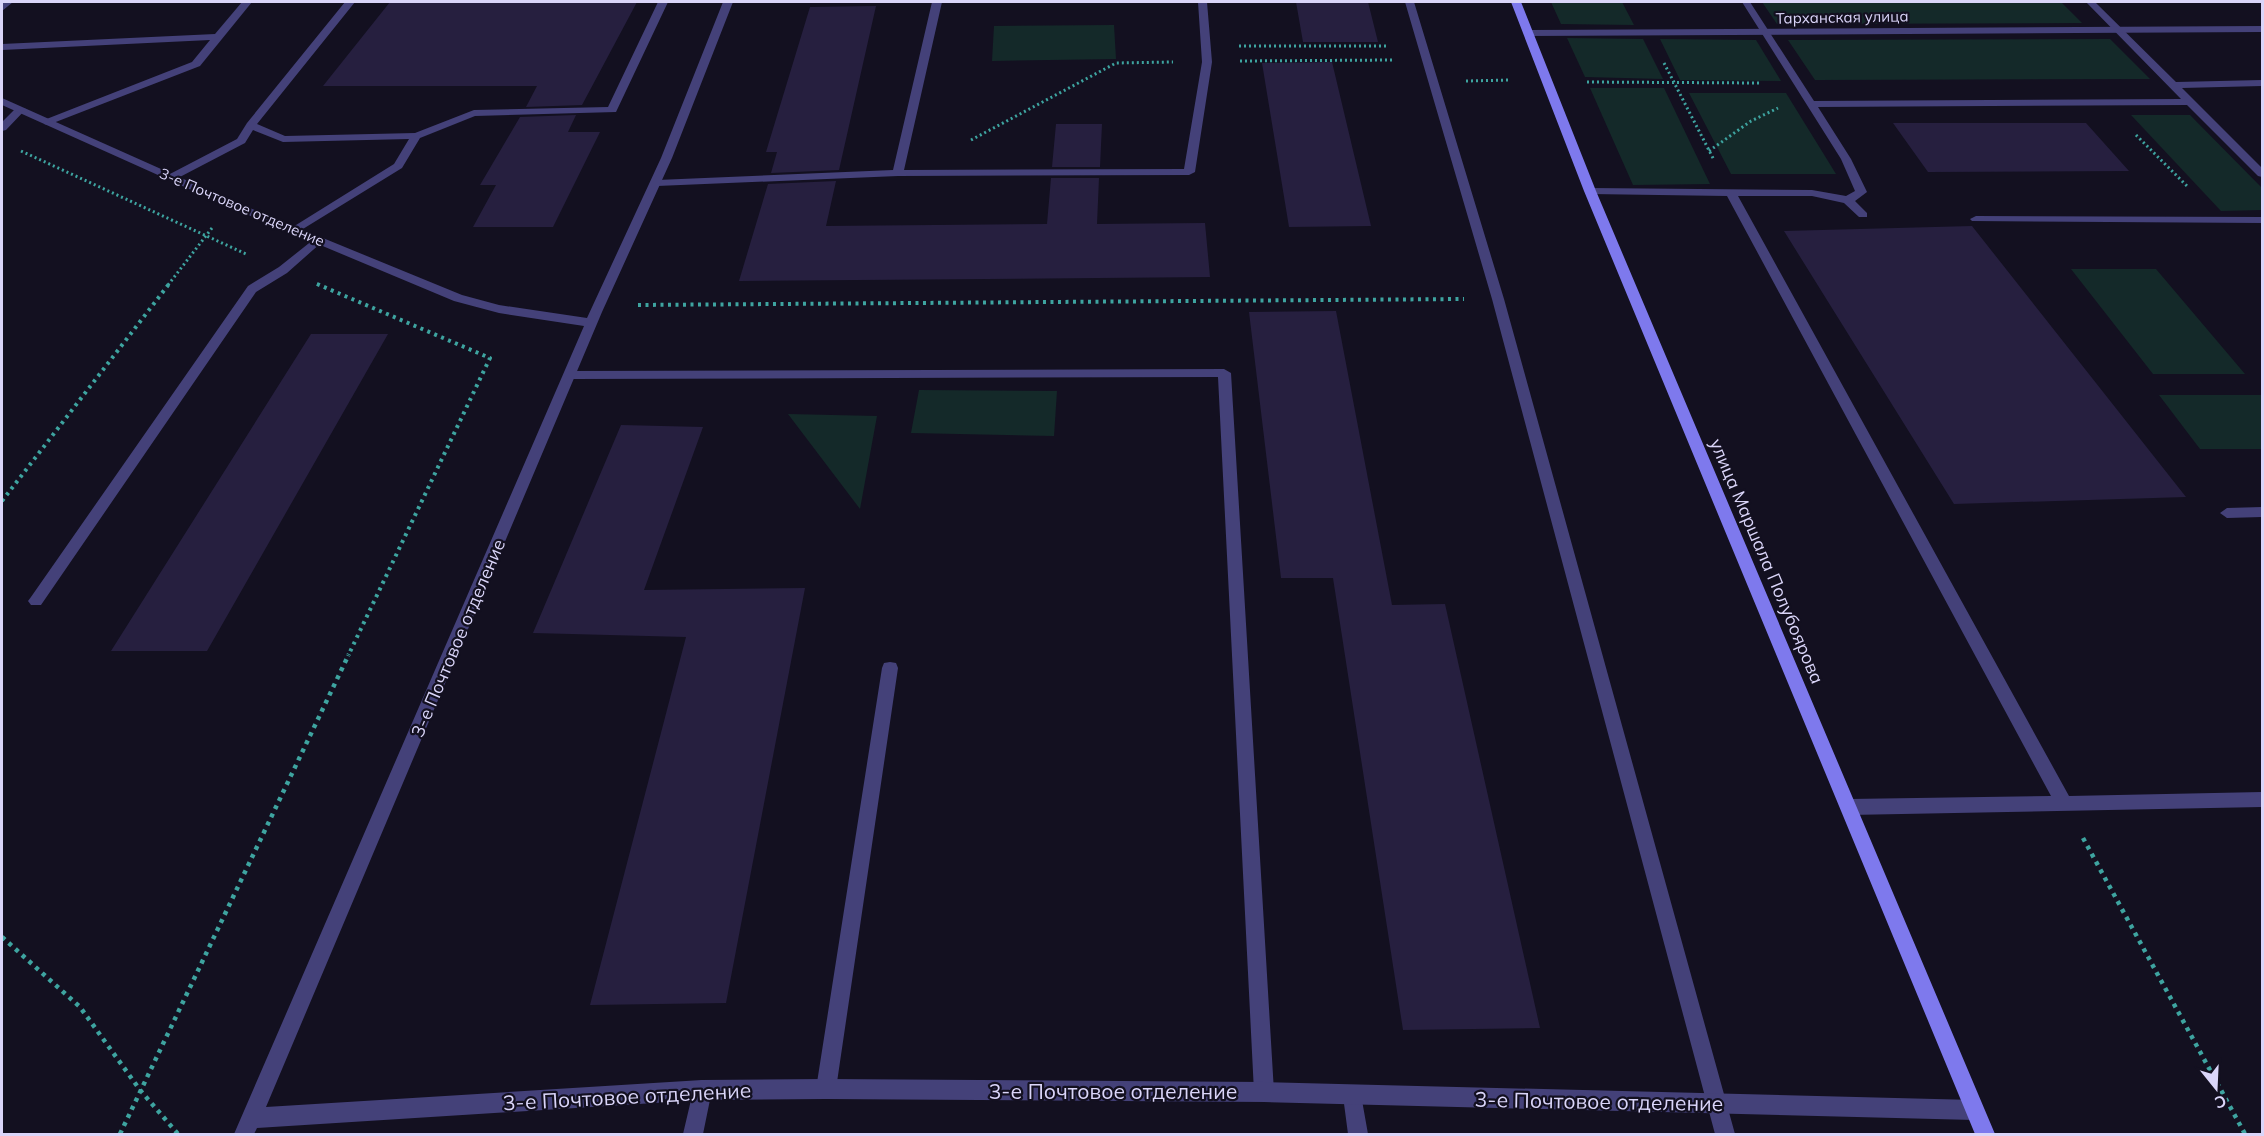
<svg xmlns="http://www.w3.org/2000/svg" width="2264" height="1136" font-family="Mulish,sans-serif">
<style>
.green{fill:#142929}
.building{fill:#261f3f}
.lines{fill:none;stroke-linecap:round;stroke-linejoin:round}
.path-far2{stroke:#3ea4a0;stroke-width:3;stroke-dasharray:2 3;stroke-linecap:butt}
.path-far1{stroke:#3ea4a0;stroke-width:4;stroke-dasharray:3 4.5;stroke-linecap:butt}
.path{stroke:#3ea4a0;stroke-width:4.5;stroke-dasharray:4 5;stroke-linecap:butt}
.lane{fill:#444179;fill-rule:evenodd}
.street{fill:#444179;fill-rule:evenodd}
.secondary{fill:#7e79ed;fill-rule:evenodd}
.labels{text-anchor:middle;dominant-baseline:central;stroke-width:4.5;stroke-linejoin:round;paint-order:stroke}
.far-street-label{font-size:15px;fill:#dad5f9;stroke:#131020}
.street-label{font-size:18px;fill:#dad5f9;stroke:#131020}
.near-street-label{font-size:21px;fill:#dad5f9;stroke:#131020}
</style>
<rect width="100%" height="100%" fill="#131020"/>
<path class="green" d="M1551,2H1622L1634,25L1561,24Z
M1762,2H2061L2082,23L1777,24Z
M1114,25L1116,59L992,61L994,26Z
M1567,38L1643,39L1663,79L1585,77Z
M1660,39L1756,40L1781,81L1680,80Z
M2110,39L2150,79L1815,80L1788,40Z
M1590,88H1664L1710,184L1633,185Z
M1689,93H1786L1836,174H1731Z
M2131,115H2190L2262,188V210L2221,211Z
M2071,269H2156L2245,374H2153Z
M919,390L1057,391L1054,436L911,433Z
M2159,395H2262V449H2200Z
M788,414L877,416L860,509Z"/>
<path class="building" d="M390,2H637L582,105L526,107L537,86H323Z
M1296,2H1368L1378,42H1303Z
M876,6L839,170L771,173L777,152H766L810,7Z
M1332,62L1371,226L1289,227L1262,63Z
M576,115L568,132H600L553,227H473L496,185H480L520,117Z
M1893,123H2086L2129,171L1928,172Z
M1056,124H1102L1100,167H1052Z
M1051,178H1099L1097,224L1205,223L1210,277L739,281L768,184L836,181L826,226L1047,224Z
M1972,226L2186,497L1954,504L1784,231Z
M1336,311L1392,605L1445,604L1540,1028L1403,1030L1333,578H1281L1249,312Z
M311,334H388L207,651H111Z
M621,425L703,427L644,590L805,588L726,1003L590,1005L686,637L533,633Z"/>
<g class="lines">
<path class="path-far2" d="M1239,46H1387
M1240,61L1392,60
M1664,63L1714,160
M1466,81L1510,80
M1587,82L1760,83
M2136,135L2188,187
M971,140L1116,63L1173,62
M21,151L246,254
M1709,151L1751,121L1778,108
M317,284L320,285
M168,285L212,228"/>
<path class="path-far1" d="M317,284L490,358L348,656
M638,305L1464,299
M2,501L169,284"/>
<path class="path" d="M2083,838L2245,1134
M2,937L80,1007L140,1090L178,1134
M120,1134L349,654"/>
<path class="lane" d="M3,2H13L2,11Z
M242,2H252L200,66L48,125L44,124V120L192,62L210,40L2,50V44L215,34Z
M345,2H355L257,124L285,136L415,133L474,110L608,107L658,2H668L616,112L475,116L420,138L402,168L298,232L294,233L288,230L394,164L409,139L283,142L253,130L245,143L176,179H168V175L237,139L247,123Z
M932,2H942L904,170L1184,169L1202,62L1198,2H1207L1212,62L1195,172L1189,175L898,176L657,186L651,183L657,180L893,170Z
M1405,2H1414L1504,299L1735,1134H1715L1492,299Z
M1742,2H1750L1814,101L2181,99L2086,2H2095L2176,82L2262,80V86L2182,88L2262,168V177L2258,176L2187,105L1818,107L1851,159L1867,192L1855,201L1867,213V217H1859L1844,203L1812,196H1738L2069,796L2262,792V807L1849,815L1843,812L1840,807L1843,802L1849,799L2051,796L1727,196L1590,194L1584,191L1590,188L1812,190L1846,196L1855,191L1841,159Z
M17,107L26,109L6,130L2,131V122Z
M1976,216L2262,217V223L1972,221L1970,219Z
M318,236L322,238V242L287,273L256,292L41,605H31L28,601L31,597L248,286L279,267Z
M1224,369L1231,373L1274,1092L1271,1099L1264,1102L1257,1099L1254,1092L1218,377L571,379L564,375L571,371Z
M2262,507V517L2227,518L2220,513L2227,508Z
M890,662L896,663L898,668L836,1089L833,1096L826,1099L819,1096L816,1089L882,668L884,663Z
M702,1080L709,1083L712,1090L703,1134H683L695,1083Z
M1353,1086L1360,1089L1368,1134H1348L1343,1096L1346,1089Z"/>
<path class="street" d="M723,2H733L672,158L602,312L266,1107L702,1080L826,1079L1264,1082L1974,1100L1981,1103L1984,1110L1981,1117L1974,1120L1264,1102L826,1099L702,1100L257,1128L254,1134H234L584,326L499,313L454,301L227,206L2,105V98L235,202L462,295L499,305L587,318L661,158Z
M2262,26V32L1529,36L1524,33L1529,30Z"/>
<path class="secondary" d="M1511,2H1521L1596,191L1995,1134H1975L1584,191Z"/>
</g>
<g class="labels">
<g class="far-street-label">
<text transform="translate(1842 17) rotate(-1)">Тарханская улица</text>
<text transform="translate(242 207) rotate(23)">3-е Почтовое отделение</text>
</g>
<g class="street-label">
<text transform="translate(1767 561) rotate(67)">улица Маршала Полубоярова</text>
<text transform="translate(458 638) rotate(-67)">3-е Почтовое отделение</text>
</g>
<g class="near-street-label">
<text x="1113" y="1091">3-е Почтовое отделение</text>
<text transform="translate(627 1096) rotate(-3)">3-е Почтовое отделение</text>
<text transform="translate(1599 1101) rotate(1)">3-е Почтовое отделение</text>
</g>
</g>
<rect width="2264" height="1136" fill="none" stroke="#dad5f9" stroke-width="6"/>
<g transform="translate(2216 1088) rotate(162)" stroke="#131020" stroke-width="4.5" paint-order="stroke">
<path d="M0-4.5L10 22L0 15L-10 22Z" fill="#dad5f9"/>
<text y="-9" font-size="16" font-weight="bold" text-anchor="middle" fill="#dad5f9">С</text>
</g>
</svg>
